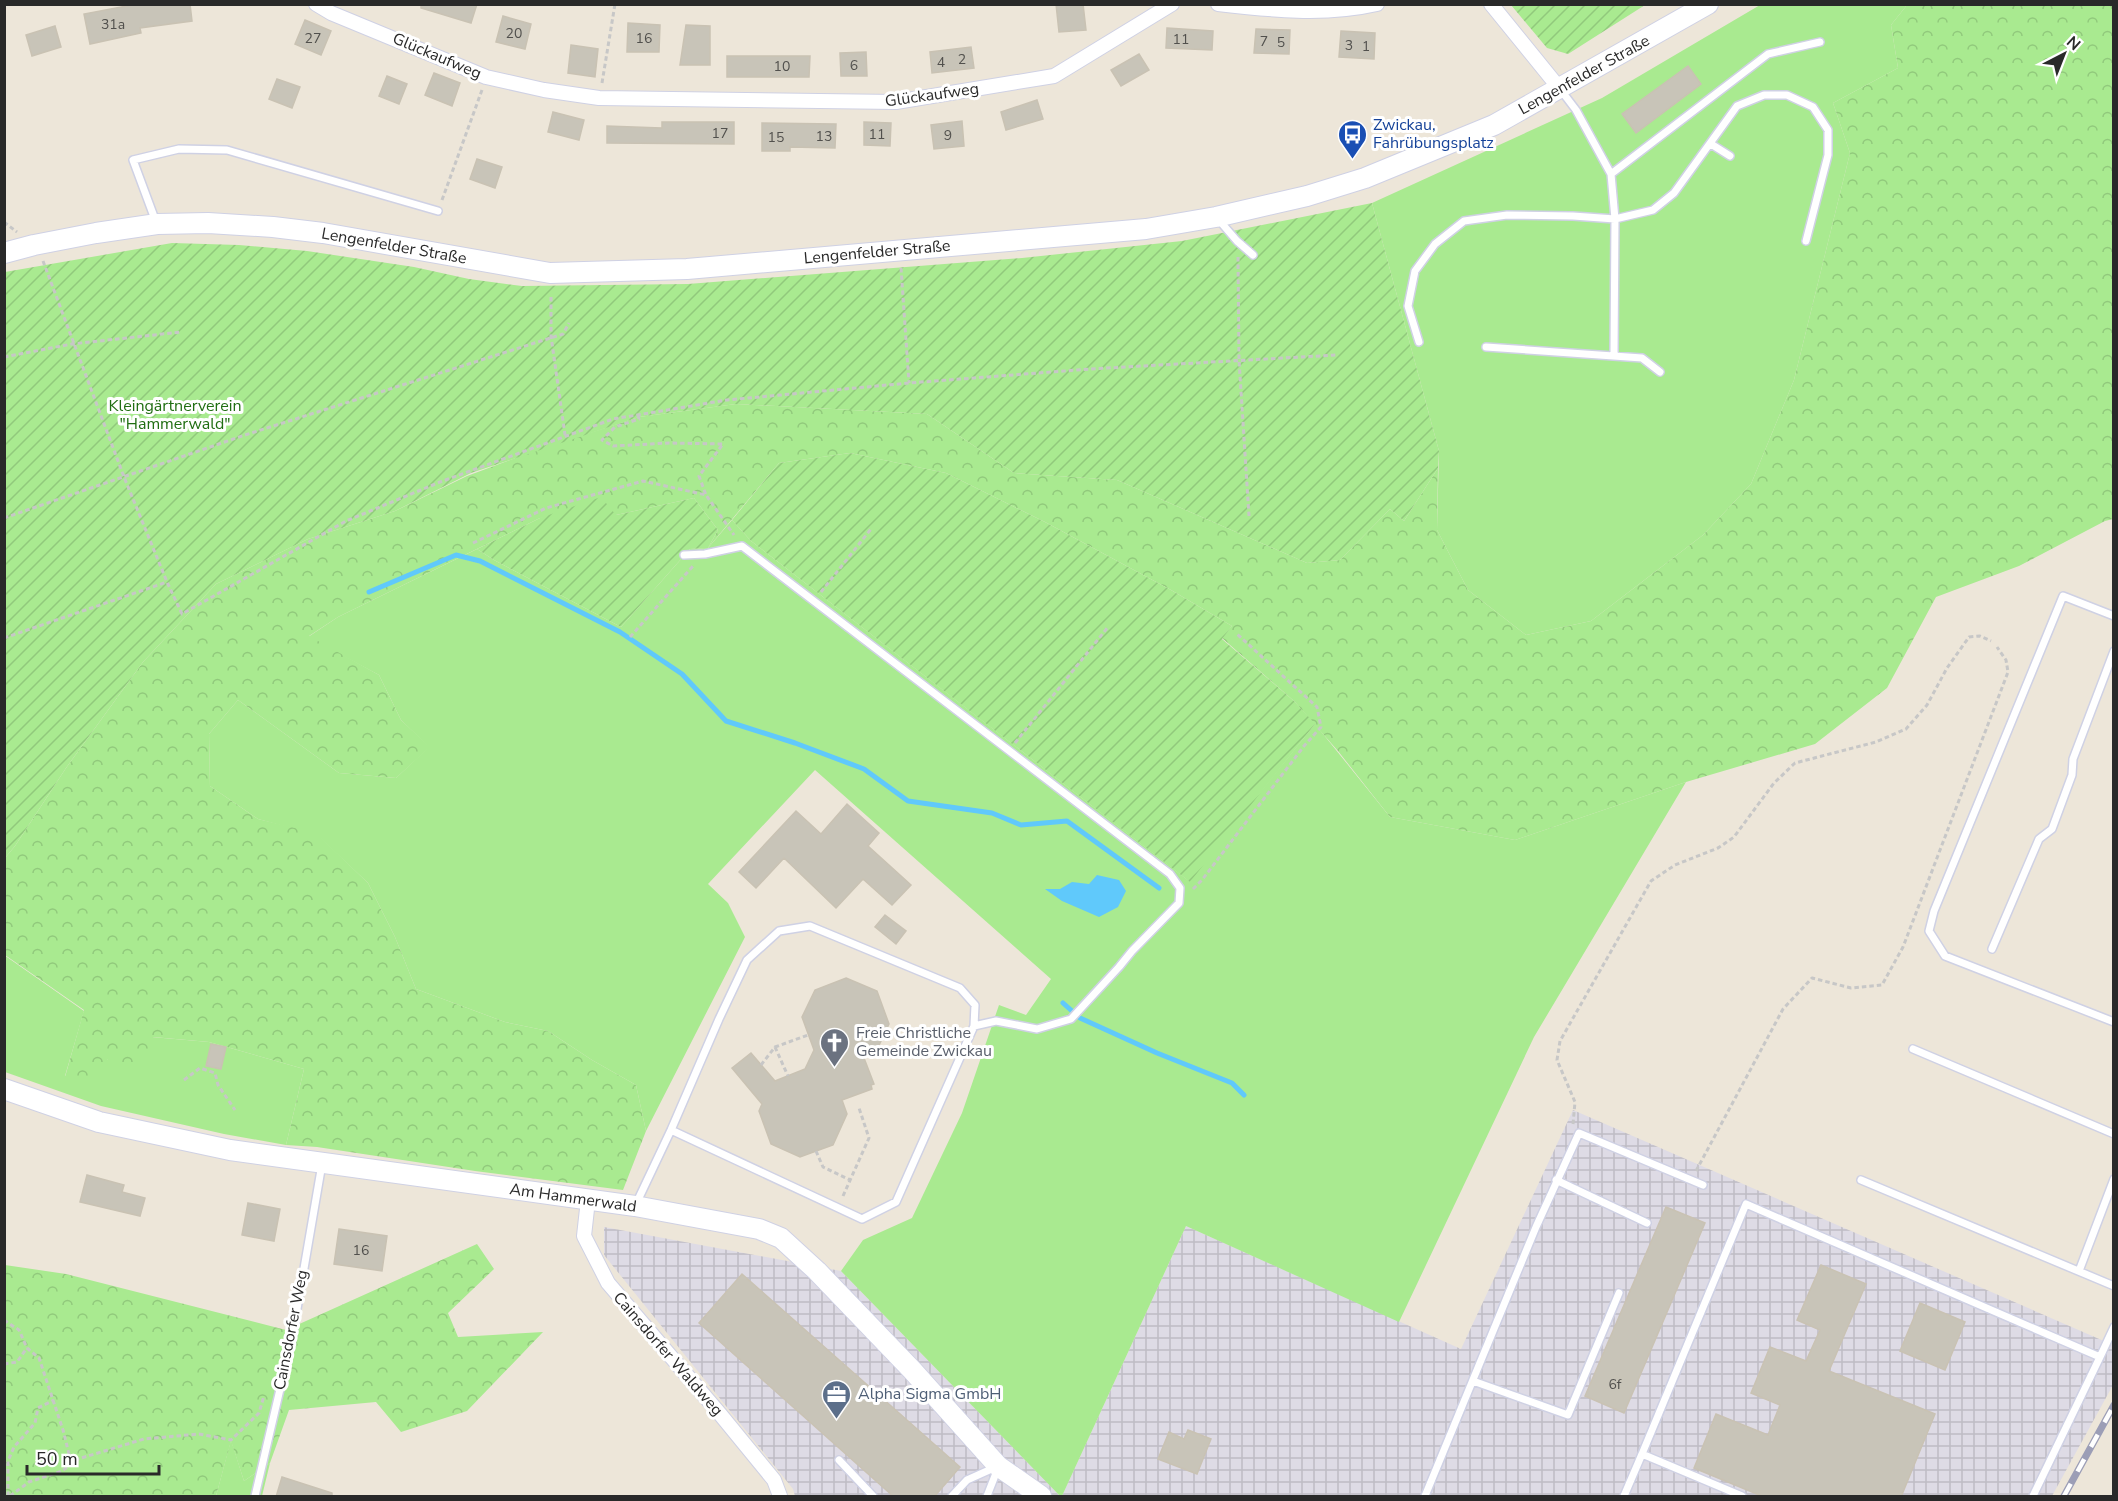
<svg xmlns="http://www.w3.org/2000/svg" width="2118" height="1501" font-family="'Nunito Sans',sans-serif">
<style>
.industrial{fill:url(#industrial-grid)}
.grass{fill:#a9ea90}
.forest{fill:url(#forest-crowns)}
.garden{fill:url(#garden-furrows)}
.water{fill:#60c9fb}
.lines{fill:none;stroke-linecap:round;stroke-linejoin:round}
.stream{stroke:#60c9fb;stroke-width:5}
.building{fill:#c8c4b8;stroke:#c9c2b3;stroke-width:1.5}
.lane-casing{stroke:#cfd1e4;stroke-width:10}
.street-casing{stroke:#cfd1e4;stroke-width:16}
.secondary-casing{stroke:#cfd1e4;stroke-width:22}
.path{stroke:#c7c7c7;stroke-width:3;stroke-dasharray:4.5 3;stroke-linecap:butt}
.lane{stroke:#fff;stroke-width:7}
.street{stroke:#fff;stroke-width:14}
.secondary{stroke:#fff;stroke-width:20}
.rail-casing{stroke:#9c9eb6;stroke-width:7}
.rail{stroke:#fff;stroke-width:4.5;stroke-dasharray:14;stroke-linecap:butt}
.labels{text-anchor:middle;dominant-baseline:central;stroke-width:6;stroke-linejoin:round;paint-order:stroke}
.number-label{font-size:14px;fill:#51504d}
.street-label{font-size:16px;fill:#292929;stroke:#fff}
.transit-label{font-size:16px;fill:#164399;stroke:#fff;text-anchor:start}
.park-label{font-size:16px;fill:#206e12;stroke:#fff}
.worship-label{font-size:16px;fill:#5b616d;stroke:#fff;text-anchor:start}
.service-label{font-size:16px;fill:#4e5e75;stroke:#fff;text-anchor:start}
</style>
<defs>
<pattern id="industrial-grid" width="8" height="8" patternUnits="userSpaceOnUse" patternTransform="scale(1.5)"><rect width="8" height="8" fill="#dedbe5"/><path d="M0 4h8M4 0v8" fill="none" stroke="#bebcc4"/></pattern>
<pattern id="forest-crowns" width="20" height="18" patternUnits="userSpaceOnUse" patternTransform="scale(1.5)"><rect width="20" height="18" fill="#a9ea90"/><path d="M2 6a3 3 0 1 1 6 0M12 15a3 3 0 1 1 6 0" fill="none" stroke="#91c97c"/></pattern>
<pattern id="garden-furrows" width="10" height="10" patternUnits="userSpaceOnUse" patternTransform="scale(1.5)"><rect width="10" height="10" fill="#a9ea90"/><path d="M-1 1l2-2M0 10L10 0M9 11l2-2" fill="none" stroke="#91c97c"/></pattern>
</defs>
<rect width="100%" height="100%" fill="#ede6d9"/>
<path class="industrial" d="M1573,1110L2113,1345V1385L2052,1496H1062L1186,1226L1461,1349Z
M604,1227L841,1271L1060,1496H795L793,1489L604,1255Z"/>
<path class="grass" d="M1760,5H1907L1891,25L1898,68L1833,103L1850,153L1794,380L1751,484L1703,535L1591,621L1526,635L1468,590L1437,530L1439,451L1372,203L1602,98Z
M732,520L751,541L1189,881L1315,724L1390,817L1515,840L1686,782L1534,1037L1399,1322L1186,1226L1062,1496H1060L841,1271L863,1240L912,1218L962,1113L999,1005L1026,1015L1051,979L815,770L708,884L728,903L745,937L646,1131L636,1085L592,1060L548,1031L505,1022L416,989L395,937L368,883L317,835L258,819L210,786L209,734L238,700L339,773L396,778L429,747L401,720L379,675L308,637L338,617L477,549L494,560L621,627L690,549L708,548Z
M4,955L84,1011L65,1076L108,1059L152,1037L209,1042L304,1069L286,1145L224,1134L101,1106L5,1072Z
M231,1440L244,1481L270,1463L262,1496H216Z"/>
<path class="forest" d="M1907,5H2113V519L2105,521L2019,566L1936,597L1887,688L1815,744L1686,782L1515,840L1390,817L1338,751L1294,701L1222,638L1232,626L1171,590L1045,522L946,473L850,453L779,463L708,548L718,530L694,498L616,515L540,518L338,617L309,636L379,675L401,720L430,747L396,778L339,773L238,700L209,734L210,786L258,819L316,833L368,883L395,937L416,989L505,1022L548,1031L592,1060L636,1085L646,1131L623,1190L475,1171L317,1147L286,1145L304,1069L209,1042L153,1037L148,1068L108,1059L77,1085L65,1077L84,1010L5,955V858L15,846L66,768L143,662L216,584L308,539L395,511L467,476L537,450L639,417L736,404L927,414L1014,473L1117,480L1307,563L1340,560L1390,509L1404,521L1438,468L1437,530L1468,590L1526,635L1591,621L1703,535L1751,484L1794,380L1850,153L1833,103L1898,68L1891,25Z
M477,1244L494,1269L448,1313L458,1337L543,1332L467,1411L401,1432L376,1402L289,1410L270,1463L244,1481L231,1441L216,1496H5V1265L66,1274L286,1330Z"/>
<path class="garden" d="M1511,5H1645L1568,54L1547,48Z
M1372,203L1439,451L1438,468L1404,521L1390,509L1340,560L1307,563L1117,480L1014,473L927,414L736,404L639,417L471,473L395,511L308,539L216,584L143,662L66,768L15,846L5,858V272L172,243L239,245L307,251L414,267L469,279L522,286L688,284L1022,258L1182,241Z
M850,453L946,473L1045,522L1171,590L1232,626L1222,639L1294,701L1315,724L1190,882L751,541L732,520L779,463Z
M601,497L616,515L694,498L718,530L708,548L690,549L621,627L494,560L477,549L540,518Z"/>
<path class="water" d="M1097,875L1119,880L1126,891L1118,907L1099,917L1062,901L1045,889H1060L1072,882L1089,884Z"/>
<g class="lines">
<path class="stream" d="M369,592L456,555L480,561L620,632L682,674L726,721L795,743L864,769L908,801L992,813L1021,825L1067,821L1159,888
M1063,1003L1072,1011
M1080,1018L1157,1053L1232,1083L1244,1095"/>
</g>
<path class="building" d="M137,4H190L192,21L140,28L141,33L90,44L84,14Z
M421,4H477L471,23L421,8Z
M1056,4H1083L1086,30L1059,32Z
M503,16L531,24L525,49L496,42Z
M305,20L331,31L321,55L295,44Z
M628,23L660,25L659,52H627Z
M686,25L710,26V65H680Z
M55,26L61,47L32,56L26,35Z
M1167,28L1213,31L1212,50L1166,48Z
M1256,29L1290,30L1289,54L1254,53Z
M1341,31L1375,33L1374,59L1339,57Z
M571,45L598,49L595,77L568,73Z
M971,47L974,68L932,73L930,52Z
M866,52L867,76H841L840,53Z
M1139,54L1149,70L1121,86L1111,70Z
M727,56H810L809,77H727Z
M1688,66L1701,84L1636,133L1622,114Z
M434,73L460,83L452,106L425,95Z
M387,76L407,84L399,104L379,96Z
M277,79L300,87L292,108L269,99Z
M1037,100L1043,119L1006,130L1001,112Z
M553,112L584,120L579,140L548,132Z
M962,121L964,146L934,149L931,125Z
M662,122H734V144L607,143V126L662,128Z
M864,122L891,123L890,146L864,145Z
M762,123L836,124L835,148L790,147V151H762Z
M477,159L502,167L495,188L470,179Z
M847,804L879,833L868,846L911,885L892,905L863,879L836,908L784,858L756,888L739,872L796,811L821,834Z
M885,915L906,931L896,944L875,927Z
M846,978L877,991L889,1024L875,1054L864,1058L874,1084L871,1085L872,1089L842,1100L847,1114L833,1145L800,1157L771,1144L759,1111L762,1104L732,1068L751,1053L775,1081L805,1069L814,1050L802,1017L815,990Z
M211,1044L226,1047L221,1069L206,1066Z
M87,1175L124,1185L122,1192L145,1198L140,1216L80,1202Z
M248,1203L280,1209L274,1241L242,1235Z
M1666,1207L1705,1223L1624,1413L1585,1396Z
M339,1229L387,1236L382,1271L334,1264Z
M1821,1265L1866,1284L1829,1371L1935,1414L1901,1497H1764L1694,1468L1716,1414L1768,1435L1780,1405L1751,1393L1770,1347L1806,1361L1820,1330L1797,1320Z
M742,1274L960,1467L934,1497H894L699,1323Z
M1920,1303L1965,1322L1945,1370L1900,1351Z
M1188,1430L1211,1439L1197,1474L1158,1459L1169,1432L1184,1439Z
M282,1477L332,1493V1497H276Z"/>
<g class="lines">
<defs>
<path id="lane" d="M1560,89L1576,110L1611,174L1615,219L1614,356
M1711,144L1730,156
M1611,174L1768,54L1820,42
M1218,219L1237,241L1253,255
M156,222L133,160L179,149L227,150L438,211
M1419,342L1408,306L1415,271L1435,244L1464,221L1507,215L1573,216L1615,219L1653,210L1674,193L1737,106L1764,95H1787L1813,107L1828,130V155L1806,241
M1486,347L1642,358L1660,372
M684,555L705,554L742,546L1170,874L1180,888L1179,903L1132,951L1119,967L1071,1019L1037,1029L996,1021L974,1026
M2114,616L2063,596L1934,911L1929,931L1945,956L2114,1022
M1992,949L2039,839L2052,829L2072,775L2073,759L2114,651
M1913,1049L2114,1134
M1556,1180L1647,1223
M1861,1180L2114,1286
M636,1204L671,1130L719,1019L747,960L779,931L810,926L960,988L975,1005L974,1026L896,1202L862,1219L671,1130
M2079,1271L2114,1179
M2100,1357L2114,1327
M1473,1381L1568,1415L1619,1293
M1642,1454L1746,1204L2100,1357L2033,1496
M839,1460L873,1496
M255,1496L292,1338L322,1164
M952,1496L967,1480L996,1467
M987,1496L998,1468
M1425,1496L1536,1227L1579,1133L1703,1185
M1624,1496L1642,1454L1742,1496"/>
<path id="street" d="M316,4L331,13L486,77L544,90L599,98L896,102L1054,76L1172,4
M1218,4C1270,10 1325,16 1377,4
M1491,4L1560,89
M588,1200L584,1236L608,1283L720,1414L774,1480L780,1496"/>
<path id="secondary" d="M4,253L34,245L96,233L157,224L208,223L273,227L323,233L550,273L687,269L1146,229L1216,217L1307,196L1365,178L1494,125L1708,4
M4,1089L99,1122L230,1150L635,1206L759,1229L781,1238L817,1271L912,1370L998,1466L1041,1496"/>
</defs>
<use href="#lane" class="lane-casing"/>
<use href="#street" class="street-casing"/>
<use href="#secondary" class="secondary-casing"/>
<path class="path" d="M602,83L615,4
M442,200L482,90
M4,222L17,232
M1238,257L1239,360L1249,516
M43,261L124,477L167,582L182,614L346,521L440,482L613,419L727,400L909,383L1090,369L1336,355
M901,268L909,383
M551,297V336L565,435
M4,357L72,344L181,332
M638,415L639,419L615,427L602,440L613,446L669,443L723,444L699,476L706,495
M4,518L245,435L563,334L569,323
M473,543L546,508L643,481L706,495L734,535
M821,592L871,529
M630,637L693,566
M4,638L167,582
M1015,743L1108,627
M1193,889L1202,880L1304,746L1321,727L1317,707L1237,634
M775,1047L788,1076
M761,1065L775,1047L808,1035
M184,1080L200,1068L215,1073L218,1085L235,1110
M1573,1124L1575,1102L1557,1060L1560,1041L1651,881L1675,865L1718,848L1734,837L1774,783L1795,763L1876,742L1906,729L1927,705L1947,668L1969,637L1980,636L1991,641
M816,1151L823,1167L850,1180
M1696,1171L1783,1009L1812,978L1851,988L1882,985L1903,947L2008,672L2006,660L1997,647
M843,1196L869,1138L859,1108
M4,1320L19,1330L27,1348L39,1358L63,1430L69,1454L68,1466
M4,1364L17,1362L27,1348
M8,1496V1461L14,1447L35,1423L38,1408L54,1400
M10,1496L29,1482L62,1471L78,1459L144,1439L199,1434L231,1440L259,1413L264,1396"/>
<use href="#lane" class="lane"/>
<use href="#street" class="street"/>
<use href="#secondary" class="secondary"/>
<defs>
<path id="rail" d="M2064,1496L2114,1405"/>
</defs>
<use href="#rail" class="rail-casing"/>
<use href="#rail" class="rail"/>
</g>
<defs>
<symbol id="bus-pin" viewBox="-11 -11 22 30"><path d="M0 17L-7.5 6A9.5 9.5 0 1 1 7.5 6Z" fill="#1a4fb4" stroke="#fff"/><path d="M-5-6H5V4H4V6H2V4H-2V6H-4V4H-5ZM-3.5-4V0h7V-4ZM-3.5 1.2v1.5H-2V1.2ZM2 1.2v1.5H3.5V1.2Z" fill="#fff"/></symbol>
<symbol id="church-pin" viewBox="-11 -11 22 30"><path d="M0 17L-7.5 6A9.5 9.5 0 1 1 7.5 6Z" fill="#6b7280" stroke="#fff"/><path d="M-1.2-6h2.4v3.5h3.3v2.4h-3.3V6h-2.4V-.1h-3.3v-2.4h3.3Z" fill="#fff"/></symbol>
<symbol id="office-pin" viewBox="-11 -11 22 30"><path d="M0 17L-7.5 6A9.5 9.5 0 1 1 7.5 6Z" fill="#5c6f8a" stroke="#fff"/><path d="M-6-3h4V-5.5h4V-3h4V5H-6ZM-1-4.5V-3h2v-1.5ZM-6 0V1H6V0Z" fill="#fff"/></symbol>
</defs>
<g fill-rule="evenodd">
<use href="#bus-pin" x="1336" y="118" width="33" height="45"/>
<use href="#church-pin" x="818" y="1026" width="33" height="45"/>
<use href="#office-pin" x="820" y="1378" width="33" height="45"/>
</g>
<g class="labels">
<g class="number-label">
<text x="113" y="24">31a</text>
<text x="514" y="33">20</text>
<text x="313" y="38">27</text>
<text x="644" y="38">16</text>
<text x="1181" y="39">11</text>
<text x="1264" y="41">7</text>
<text x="1281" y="42">5</text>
<text x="1349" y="45">3</text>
<text x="1366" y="46">1</text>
<text x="962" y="59">2</text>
<text x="941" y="62">4</text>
<text x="854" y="65">6</text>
<text x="782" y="66">10</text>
<text x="720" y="133">17</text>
<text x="877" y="134">11</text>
<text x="948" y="135">9</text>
<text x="824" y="136">13</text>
<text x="776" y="137">15</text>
<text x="361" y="1250">16</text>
<text x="1615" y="1384">6f</text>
</g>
<g class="street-label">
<text transform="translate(437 56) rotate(23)">Glückaufweg</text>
<text transform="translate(1584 75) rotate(-29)">Lengenfelder Straße</text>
<text transform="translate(932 95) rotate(-8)">Glückaufweg</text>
<text transform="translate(394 246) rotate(10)">Lengenfelder Straße</text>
<text transform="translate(877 252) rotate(-5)">Lengenfelder Straße</text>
<text transform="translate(573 1198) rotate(8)">Am Hammerwald</text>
<text transform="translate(291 1330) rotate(-79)">Cainsdorfer Weg</text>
<text transform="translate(668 1354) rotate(49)">Cainsdorfer Waldweg</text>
</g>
<g class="transit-label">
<text x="1373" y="125">Zwickau,<tspan x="1373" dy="18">Fahrübungsplatz</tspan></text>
</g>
<g class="park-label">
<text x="175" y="406">Kleingärtnerverein<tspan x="175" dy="18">"Hammerwald"</tspan></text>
</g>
<g class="worship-label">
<text x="856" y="1033">Freie Christliche<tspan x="856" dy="18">Gemeinde Zwickau</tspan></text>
</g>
<g class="service-label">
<text x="858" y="1394">Alpha Sigma GmbH</text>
</g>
</g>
<rect width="2118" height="1501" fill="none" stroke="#292929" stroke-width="12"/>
<g transform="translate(2064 54) rotate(42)" stroke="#ffffff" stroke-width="4.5" paint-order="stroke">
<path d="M0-4.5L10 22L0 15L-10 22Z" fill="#292929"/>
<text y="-9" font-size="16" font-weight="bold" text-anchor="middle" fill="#292929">N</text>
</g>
<path d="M27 1465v9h132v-9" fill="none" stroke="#292929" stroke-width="3"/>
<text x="36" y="1465" font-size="18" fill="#292929" stroke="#ffffff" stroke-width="4.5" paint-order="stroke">50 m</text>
</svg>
